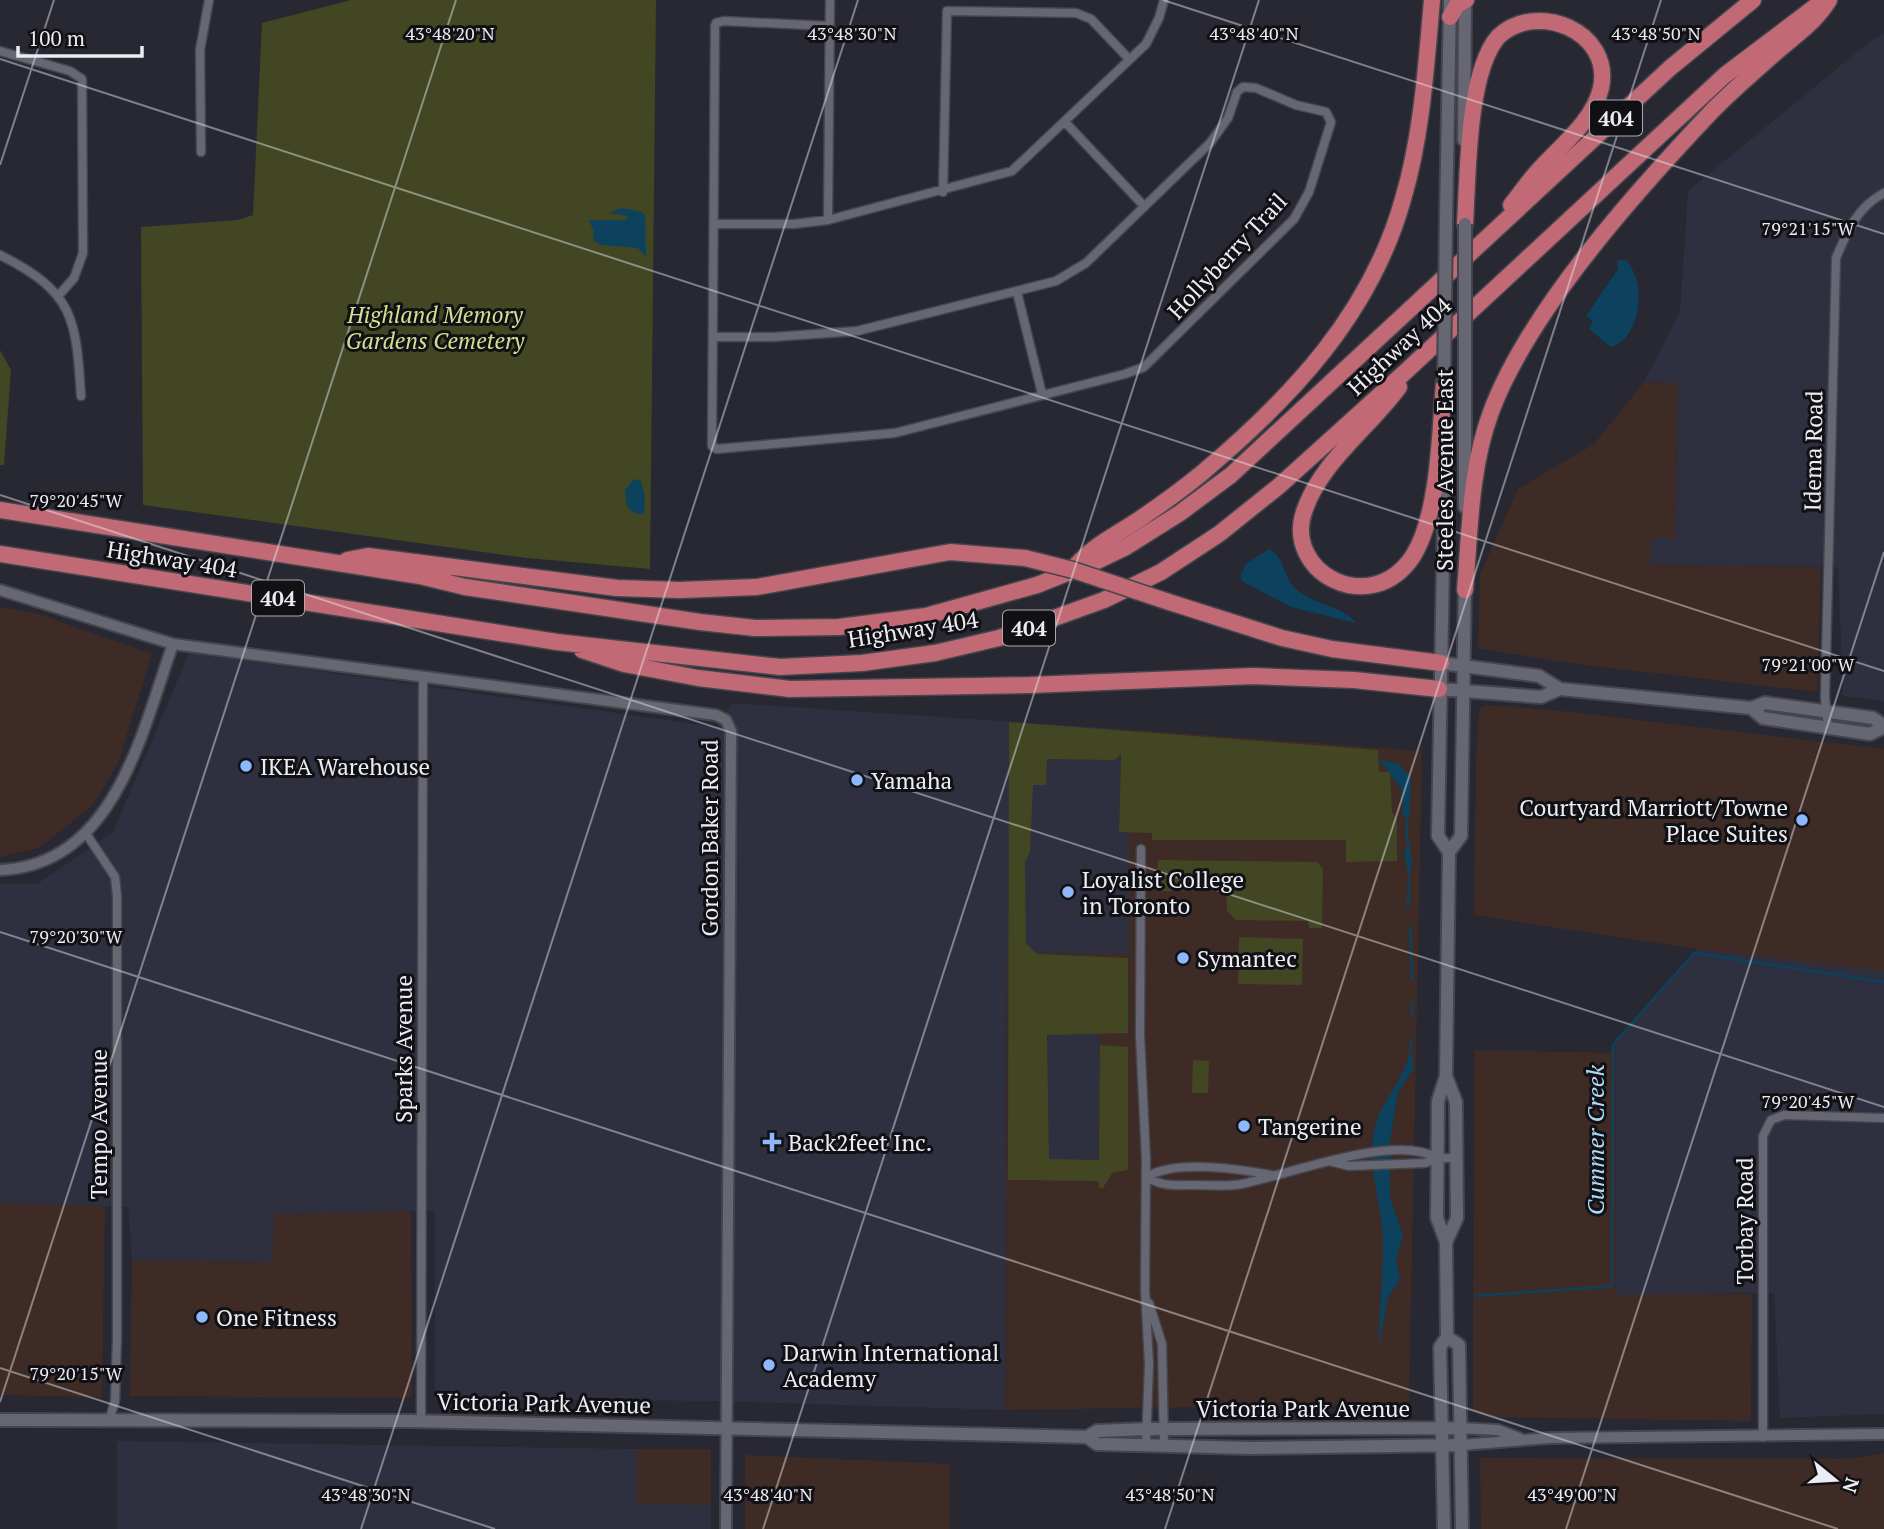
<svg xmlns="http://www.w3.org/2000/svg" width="1884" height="1529" font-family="'PT Serif',serif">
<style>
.commercial{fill:#3e2b26}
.built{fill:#2e2f3f}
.green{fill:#424622}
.water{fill:#0c425e}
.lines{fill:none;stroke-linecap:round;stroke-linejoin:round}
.stream{stroke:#0c425e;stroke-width:2.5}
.minor-casing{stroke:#45454d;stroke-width:11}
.tertiary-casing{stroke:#45454d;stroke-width:14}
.secondary-casing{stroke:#45454d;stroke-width:16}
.motorway-casing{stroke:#45454d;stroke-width:19}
.minor{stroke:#666773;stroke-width:8}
.tertiary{stroke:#666773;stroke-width:10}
.secondary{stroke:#666773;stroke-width:12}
.motorway{stroke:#c16a75;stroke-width:16}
.secondary-bridge-casing{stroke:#45454d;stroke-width:16;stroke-linecap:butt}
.motorway-bridge-casing{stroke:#45454d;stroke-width:19;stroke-linecap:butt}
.secondary-bridge{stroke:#666773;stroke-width:12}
.motorway-bridge{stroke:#c16a75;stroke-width:16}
.ticks{fill:none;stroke:#ececf3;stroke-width:2;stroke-opacity:0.45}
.poi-dot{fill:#8db9fc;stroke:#111115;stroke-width:2.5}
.labels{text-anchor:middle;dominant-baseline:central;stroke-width:6;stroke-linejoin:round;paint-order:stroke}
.shield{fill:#111115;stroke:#aaaab0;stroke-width:2}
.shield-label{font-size:21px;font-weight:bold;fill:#ececf3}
.street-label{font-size:23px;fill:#ececf3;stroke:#111115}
.park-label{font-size:23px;font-style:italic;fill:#d6df90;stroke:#111115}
.poi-label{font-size:23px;fill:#ececf3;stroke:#111115;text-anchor:start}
.water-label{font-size:24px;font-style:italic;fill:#afdbf7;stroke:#111115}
.ticks-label{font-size:18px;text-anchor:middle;fill:#ececf3;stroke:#111115;stroke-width:6;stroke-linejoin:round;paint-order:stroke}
</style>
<rect width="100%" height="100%" fill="#272832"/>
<path class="commercial" d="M1644,382L1678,383L1675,538L1650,565L1821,567L1817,692L1569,663L1478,648L1480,574L1518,489L1594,444Z
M0,607L38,614L152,654L118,763L92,806L39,848L0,857Z
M1484,705L1553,710L1884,749V972L1723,953L1474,915L1476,763L1479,709Z
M1122,729L1422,751L1409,1404L1005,1410L1007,951L1128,832H1119Z
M1474,1050L1615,1053L1616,1294H1752L1751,1421L1499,1417L1473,1412Z
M0,1203L105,1206L102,1397L0,1395Z
M411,1211L412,1398L130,1396L132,1260L271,1262L273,1214Z
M637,1449H711V1505H636Z
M1884,1453V1529H1481L1480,1458L1851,1459Z
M745,1455L950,1464V1529H745Z"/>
<path class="built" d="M1884,33V701L1843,696L1838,567L1650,565L1651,538H1675L1678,383L1644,382L1680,311L1688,191L1869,42Z
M189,653L717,727L731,703L1122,729L1119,831L1129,832V954L1007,952L1005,1410L715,1401L435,1399V1211L274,1214L272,1262L132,1260L128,1207L0,1203V884H37L113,832Z
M1697,949L1884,971V1414L1780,1418L1774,1293L1616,1295L1615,1040Z
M1100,1033L1099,1160L1049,1159L1047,1034Z
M117,1441L637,1449V1504L711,1505V1529H117Z"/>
<path class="green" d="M351,0H656L650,569L527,558L143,505L141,227L238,220L253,215L262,23Z
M0,350L11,370L4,465H0Z
M1009,722L1378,750L1379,772H1390L1392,812L1397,819V861L1346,862V840H1152V833L1119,832L1121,754L1115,760L1047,759L1046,785H1033L1030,852L1025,862L1026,943L1037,954L1128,958V1033L1047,1035L1049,1159L1099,1160L1100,1045L1128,1047V1170L1112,1173L1103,1188H1099V1181L1008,1180Z
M1158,860L1317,862L1323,869L1322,928H1309L1308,921L1236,920L1227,911L1226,891H1156Z
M1239,937L1303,939L1302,985L1238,984Z
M1193,1060L1209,1061L1208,1093H1192Z"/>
<path class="water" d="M622,208L642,212L645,216L646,257L638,248L601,245L593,240L594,232L589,220H626L628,216L609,213Z
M1617,260H1626C1646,281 1643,336 1611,347L1589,329L1593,321L1586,316L1618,269Z
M634,479L641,481L645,497L644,514L635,513L627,507L625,490Z
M1269,549C1284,556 1283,577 1295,588C1312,605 1342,605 1356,623L1291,607L1242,581L1240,576L1246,564Z
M1379,759L1400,765L1411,778L1409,820L1403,815L1402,790Z
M1409,841L1412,862L1409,878L1404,852Z
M1410,1048L1414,1068L1398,1092L1390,1141V1197L1403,1236L1396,1259L1400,1280L1388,1297L1380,1344C1377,1338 1384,1258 1383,1243C1383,1201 1363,1162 1377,1120C1386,1095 1407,1076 1410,1048Z"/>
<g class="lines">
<path class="stream" d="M1407,820V841
M1408,907L1409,878
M1410,927L1412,979
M1412,1002V1016
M1410,1048L1412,1039
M1475,1296L1612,1286L1613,1045L1694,953L1884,982"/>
<defs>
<path id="minor" d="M0,51L70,71L82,79L83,253L74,278L59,295
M1065,122L1144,206
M201,152L200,50L209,0
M943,192L947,11L1076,13L1091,19L1129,59
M828,220L830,0
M714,224H794L828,220L1012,171L1146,44L1159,18L1164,0
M0,255C74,292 76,318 81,396
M1017,292L1042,394
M714,337H773L857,331L1056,281L1086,263L1210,143L1228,118L1237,92L1243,87L1256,88L1296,105L1326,112L1331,122L1309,192L1294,219L1144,367L1125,374L895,433L717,449L712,446V439L715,26L716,23L724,21L829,26
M1828,728L1825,698L1836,258C1847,232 1857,207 1884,193
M87,835L115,877L117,896V1339L115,1401L109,1421
M1141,849L1140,1035L1146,1159L1145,1290L1149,1364L1146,1446
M1333,1162L1349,1166L1425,1163L1437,1158H1456
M1276,1176C1242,1169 1176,1159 1147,1177C1162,1187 1176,1185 1194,1185C1209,1185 1227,1187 1242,1184C1291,1174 1394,1133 1437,1158
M1149,1303L1162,1344L1164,1446
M421,1422L423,677
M1763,1437V1136L1771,1120L1784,1115L1884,1118"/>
<path id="tertiary" d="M0,590L173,644L716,715L726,720L731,731L726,1529
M0,870C115,866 142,731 173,644
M1460,1428L1498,1430L1519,1438
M1461,1445L1550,1438L1884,1434"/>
<path id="secondary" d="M1464,140L1465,0
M1446,218L1450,0
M1465,507V375
M1441,663L1539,676L1560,689L1751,708L1765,703L1873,718L1884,726
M1439,689L1541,697L1560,689
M1751,708L1763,718L1870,734L1884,727
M1449,852L1461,836L1465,582
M1446,1076L1456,1102L1457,1218L1446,1242
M1447,1337L1459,1345L1462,1529
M0,1420L411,1421L1087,1437L1097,1444L1249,1448L1461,1445
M1087,1437L1097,1431L1147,1429L1460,1428
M1444,1529L1440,1347L1447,1337L1446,1242L1437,1218L1438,1101L1446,1076L1449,852L1438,836L1445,454"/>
<path id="motorway" d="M1450,17L1457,5L1466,0
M1465,224C1468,177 1467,73 1498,37C1536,0 1613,31 1601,88C1593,122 1559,147 1537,172C1528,182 1520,194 1511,205
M1399,387C1370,427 1322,461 1305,509C1281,572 1371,620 1413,556C1439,515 1440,431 1444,383
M0,510L420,576L465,587L700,622L755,628L839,627L926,616L1037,585L1095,562L1126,547L1180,513L1231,475L1670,68L1753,0
M0,554L557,642L780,667L862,663L935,653L999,638L1104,600L1161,572L1219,534L1279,486L1403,374L1725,75L1824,0
M347,560L368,556L617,588L680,590L757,587L950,552L1025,558
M1071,571C1095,542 1118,535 1147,514C1166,501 1185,487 1202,473C1291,398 1371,314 1403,199C1422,135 1426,67 1432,0
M1465,590C1470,531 1470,468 1491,412C1529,310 1639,188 1714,109C1735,88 1758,68 1781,48C1800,32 1816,21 1829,0
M1169,602L1282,638L1332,649L1441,663
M582,650L624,664L698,678L790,689L1030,685L1253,676L1354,680L1439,689"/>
</defs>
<use href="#minor" class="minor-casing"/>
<use href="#tertiary" class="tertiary-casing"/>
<use href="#secondary" class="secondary-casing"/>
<use href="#motorway" class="motorway-casing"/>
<use href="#minor" class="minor"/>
<use href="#tertiary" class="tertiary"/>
<use href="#secondary" class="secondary"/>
<use href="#motorway" class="motorway"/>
<defs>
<path id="secondary-bridge" d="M1465,224V375
M1444,383L1446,218"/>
<path id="motorway-bridge" d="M1025,558L1073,570L1169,602"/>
</defs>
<use href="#secondary-bridge" class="secondary-bridge-casing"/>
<use href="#motorway-bridge" class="motorway-bridge-casing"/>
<use href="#secondary-bridge" class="secondary-bridge"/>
<use href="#motorway-bridge" class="motorway-bridge"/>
</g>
<path class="ticks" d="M1163,0L1884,234M0,59L1884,671M0,165L54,0M0,495L1884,1107M0,932L1838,1529M0,1368L495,1529M0,1402L456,0M361,1529L858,0M763,1529L1259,0M1165,1529L1661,0M1566,1529L1884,552"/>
<g class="poi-dot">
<circle cx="246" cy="766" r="7"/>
<circle cx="857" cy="780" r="7"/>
<circle cx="1802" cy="820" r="7"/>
<circle cx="1068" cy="892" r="7"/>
<circle cx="1183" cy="958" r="7"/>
<circle cx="1244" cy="1126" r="7"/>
<path d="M768.5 1131.5h7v7h7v7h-7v7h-7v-7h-7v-7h7z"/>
<circle cx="202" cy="1317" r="7"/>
<circle cx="769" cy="1365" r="7"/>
</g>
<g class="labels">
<g class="shield">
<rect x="1590" y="100.5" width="52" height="35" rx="5"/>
<rect x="252" y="580.5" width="52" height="35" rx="5"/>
<rect x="1003" y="610.5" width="52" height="35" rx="5"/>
</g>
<g class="shield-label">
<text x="1616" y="118">404</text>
<text x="278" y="598">404</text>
<text x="1029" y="628">404</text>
</g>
<g class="street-label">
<text transform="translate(1227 256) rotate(-47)">Hollyberry Trail</text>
<text transform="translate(1399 346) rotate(-43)">Highway 404</text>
<text transform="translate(1813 451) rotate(-89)">Idema Road</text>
<text transform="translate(1444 470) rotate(-90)">Steeles Avenue East</text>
<text transform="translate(172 559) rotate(9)">Highway 404</text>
<text transform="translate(913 629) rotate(-9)">Highway 404</text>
<text transform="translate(709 838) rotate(-90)">Gordon Baker Road</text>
<text transform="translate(403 1049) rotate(-90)">Sparks Avenue</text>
<text transform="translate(98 1124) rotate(-90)">Tempo Avenue</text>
<text transform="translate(1744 1221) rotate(-90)">Torbay Road</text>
<text transform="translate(544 1403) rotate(1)">Victoria Park Avenue</text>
<text x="1303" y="1408">Victoria Park Avenue</text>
</g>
<g class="park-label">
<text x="435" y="314">Highland Memory<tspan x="435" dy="26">Gardens Cemetery</tspan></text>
</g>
<g class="poi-label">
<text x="260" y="766">IKEA Warehouse</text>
<text x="871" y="780">Yamaha</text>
<text x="1788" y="807" text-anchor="end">Courtyard Marriott/Towne<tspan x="1788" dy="26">Place Suites</tspan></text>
<text x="1082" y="879">Loyalist College<tspan x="1082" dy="26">in Toronto</tspan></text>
<text x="1197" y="958">Symantec</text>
<text x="1258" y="1126">Tangerine</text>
<text x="788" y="1142">Back2feet Inc.</text>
<text x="216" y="1317">One Fitness</text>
<text x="783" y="1352">Darwin International<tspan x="783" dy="26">Academy</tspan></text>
</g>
<g class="water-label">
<text transform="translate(1595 1140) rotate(-90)">Cummer Creek</text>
</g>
</g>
<g class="ticks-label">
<text x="450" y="40">43°48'20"N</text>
<text x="852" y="40">43°48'30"N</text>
<text x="1254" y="40">43°48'40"N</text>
<text x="1656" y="40">43°48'50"N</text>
<text x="1808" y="235">79°21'15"W</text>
<text x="76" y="507">79°20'45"W</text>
<text x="1808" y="671">79°21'00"W</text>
<text x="76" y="943">79°20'30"W</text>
<text x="1808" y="1108">79°20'45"W</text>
<text x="76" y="1380">79°20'15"W</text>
<text x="1572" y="1501">43°49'00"N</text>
<text x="366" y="1501">43°48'30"N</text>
<text x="768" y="1501">43°48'40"N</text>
<text x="1170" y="1501">43°48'50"N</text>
</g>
<g transform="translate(1835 1480) rotate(108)" stroke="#111115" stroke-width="5" paint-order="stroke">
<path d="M0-5L12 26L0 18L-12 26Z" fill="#ececf3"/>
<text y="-10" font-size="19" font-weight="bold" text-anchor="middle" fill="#ececf3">N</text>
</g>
<path d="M18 46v10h124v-10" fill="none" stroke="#ececf3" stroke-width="3.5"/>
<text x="28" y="46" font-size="21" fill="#ececf3" stroke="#111115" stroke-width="5" paint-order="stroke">100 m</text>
</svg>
